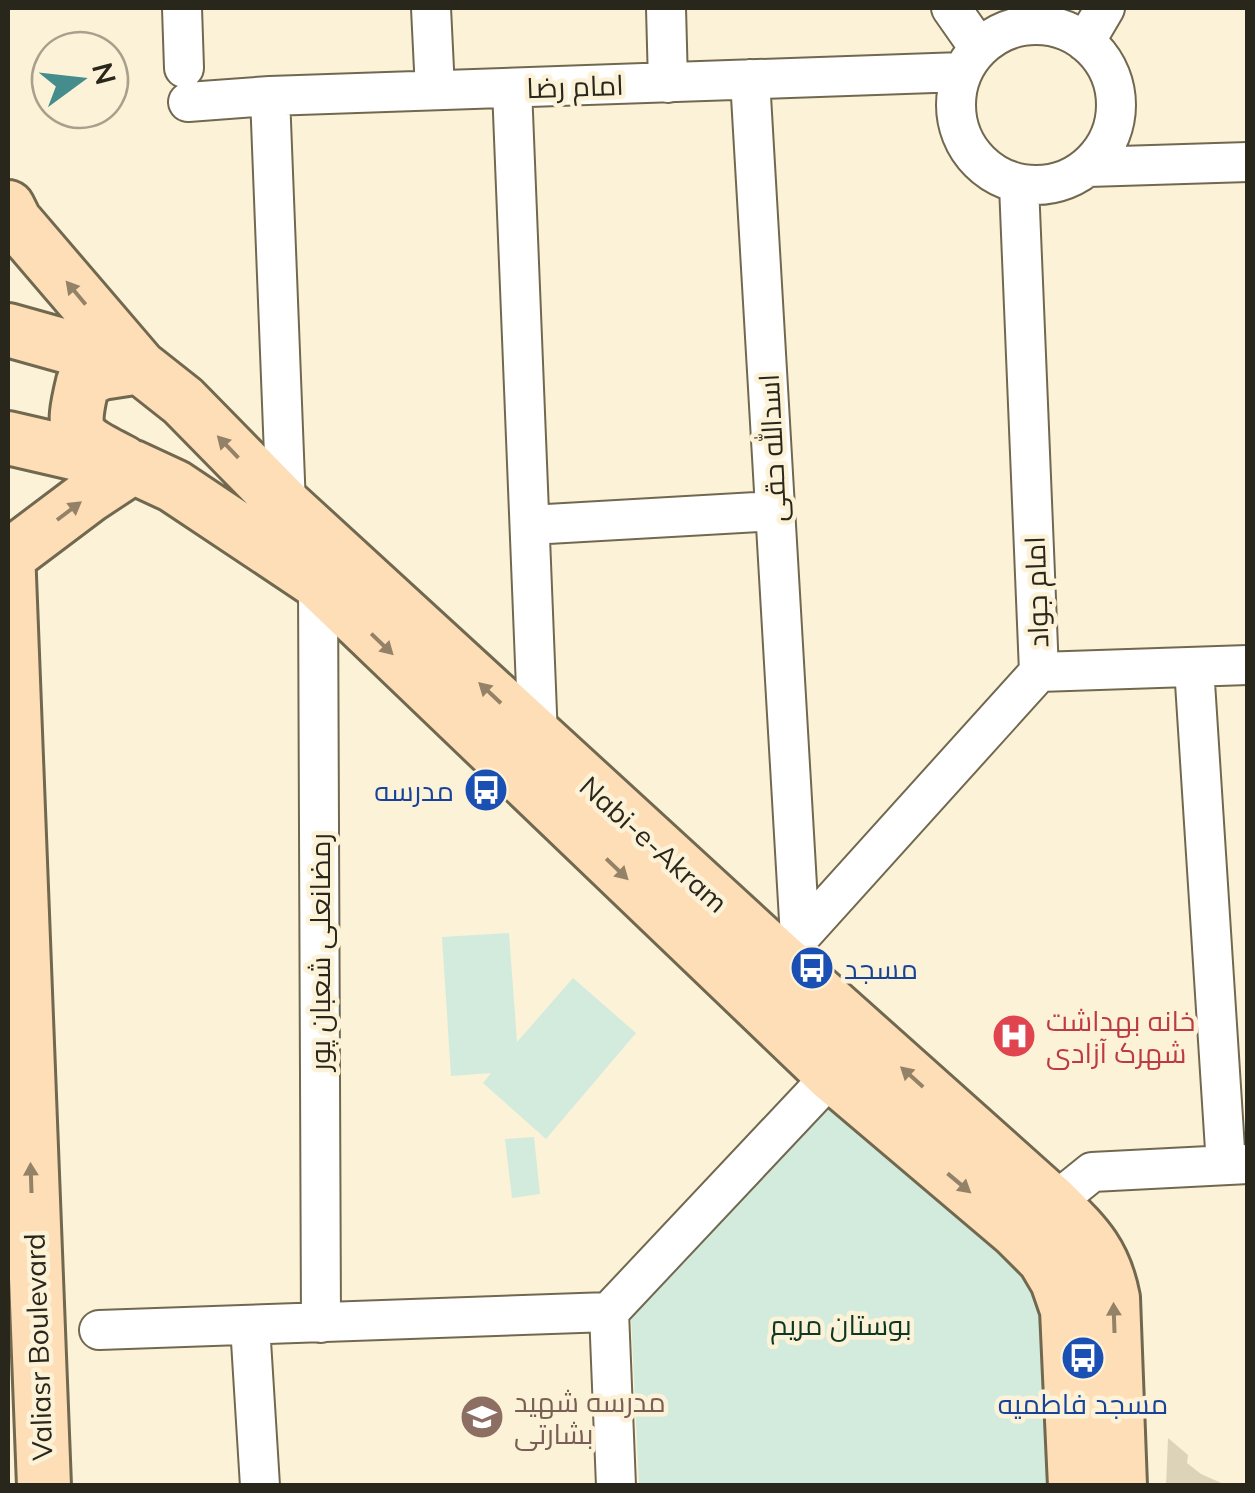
<svg xmlns="http://www.w3.org/2000/svg" width="1255" height="1493" font-family="Mulish,Cairo,sans-serif">
<style>
.green{fill:#d2ebdd}
.building{fill:#ddd3b8}
.lines{fill:none;stroke-linecap:round;stroke-linejoin:round}
.street-casing{stroke:#716850;stroke-width:42}
.secondary-casing{stroke:#716850;stroke-width:58}
.street{stroke:#fff;stroke-width:38}
.secondary{stroke:#fedeb6;stroke-width:52}
.oneway{fill:#948268}
.labels{text-anchor:middle;dominant-baseline:central;stroke-width:9;stroke-linejoin:round;paint-order:stroke}
.street-label{font-size:28px;fill:#29261b;stroke:#fcf2d7}
.transit-label{font-size:28px;fill:#164399;stroke:#fcf2d7;text-anchor:end}
.health-label{font-size:28px;fill:#be3a42;stroke:#fcf2d7;text-anchor:start}
.park-label{font-size:28px;fill:#0d3825;stroke:#fcf2d7}
.education-label{font-size:28px;fill:#785e54;stroke:#fcf2d7;text-anchor:start}
</style>
<rect width="100%" height="100%" fill="#fcf2d7"/>
<path class="green" d="M509,933L517,1042L573,978L636,1033L546,1139L483,1083L491,1073L451,1076L442,937Z
M833,1101L1044,1293L1047,1485H639L631,1316Z
M534,1137L540,1194L512,1198L505,1139Z"/>
<path class="building" d="M1168,1438L1188,1455L1187,1463L1201,1474L1228,1486H1166Z"/>
<g class="lines">
<defs>
<path id="street" d="M182,8L184,68
M431,8L435,90
M666,8L668,83
M951,8L979,48
M956 105a80 80 0 1 1 160 0a80 80 0 1 1-160 0Z
M1085,42L1105,8
M750,79L800,937
M512,88L538,738
M270,96L286,506
M188,102L270,96L962,72
M1088,167L1248,162
M530,525L775,511
M318,582L321,1323
M1194,667L1226,1165
M1039,672L1248,665
M780,959L1039,672L1019,185
M1035,1218L1092,1172L1248,1164
M250,1325L260,1486
M99,1330L609,1312
M616,1486L609,1312L832,1075"/>
<path id="secondary" d="M8,207L15,221L140,367
M8,330L140,367L183,401L286,506L780,959L1053,1203C1085,1235 1104,1252 1113,1298L1120,1486
M8,438L133,467L174,486L318,582L832,1075L1017,1232L1044,1259L1057,1281L1067,1310L1075,1486
M123,462C74,437 70,436 83,382L101,373L140,367
M8,550L44,1486
M8,557L89,496L133,467"/>
</defs>
<use href="#street" class="street-casing"/>
<use href="#secondary" class="secondary-casing"/>
<use href="#street" class="street"/>
<use href="#secondary" class="secondary"/>
</g>
<defs><path id="oneway-solid" d="M-6-.8H1V-3.2L6.5 0L1 3.2V.8H-6Z" transform="scale(2.5)"/></defs>
<g class="oneway">
<use href="#oneway-solid" transform="translate(76 293) rotate(-130)"/>
<use href="#oneway-solid" transform="translate(228 447) rotate(-134)"/>
<use href="#oneway-solid" transform="translate(69 511) rotate(-37)"/>
<use href="#oneway-solid" transform="translate(382 644) rotate(44)"/>
<use href="#oneway-solid" transform="translate(490 693) rotate(-137)"/>
<use href="#oneway-solid" transform="translate(617 869) rotate(44)"/>
<use href="#oneway-solid" transform="translate(912 1077) rotate(-138)"/>
<use href="#oneway-solid" transform="translate(31 1178) rotate(-92)"/>
<use href="#oneway-solid" transform="translate(959 1183) rotate(40)"/>
<use href="#oneway-solid" transform="translate(1114 1318) rotate(-92)"/>
</g>
<defs>
<symbol id="bus-disc" viewBox="-11 -11 22 22"><circle r="9.5" fill="#1a4fb4" stroke="#fcf2d7"/><path d="M-5-6H5V4H4V6H2V4H-2V6H-4V4H-5ZM-3.5-4V0h7V-4ZM-3.5 1.2v1.5H-2V1.2ZM2 1.2v1.5H3.5V1.2Z" fill="#fff"/></symbol>
<symbol id="hospital-disc" viewBox="-11 -11 22 22"><circle r="9.5" fill="#e0444e" stroke="#fcf2d7"/><path d="M-5-5h3v3.5h4V-5h3V5h-3V1.5h-4V5h-3Z" fill="#fff"/></symbol>
<symbol id="school-disc" viewBox="-11 -11 22 22"><circle r="9.5" fill="#8d6e63" stroke="#fcf2d7"/><path d="M0-5L7-2L0 1L-7-2ZM-4 1L0 2.5L4 1V4Q0 6-4 4Z" fill="#fff"/></symbol>
</defs>
<g fill-rule="evenodd">
<use href="#bus-disc" x="461" y="765" width="50" height="50"/>
<use href="#bus-disc" x="787" y="943" width="50" height="50"/>
<use href="#hospital-disc" x="989" y="1011" width="50" height="50"/>
<use href="#bus-disc" x="1058" y="1333" width="50" height="50"/>
<use href="#school-disc" x="457" y="1392" width="50" height="50"/>
</g>
<g class="labels">
<g class="street-label">
<text transform="translate(575 86) rotate(-2)">امام رضا</text>
<text transform="translate(772 448) rotate(-93)">اسدالله حقی</text>
<text transform="translate(1036 592) rotate(-92)">امام جواد</text>
<text transform="translate(654 844) rotate(42)">Nabi-e-Akram</text>
<text transform="translate(319 952) rotate(-90)">رمضانعلی شعبان پور</text>
<text transform="translate(38 1347) rotate(-92)">Valiasr Boulevard</text>
</g>
<g class="transit-label">
<text x="454" y="790">مدرسه</text>
<text x="844" y="968" text-anchor="start">مسجد</text>
<text x="1083" y="1403" text-anchor="middle">مسجد فاطمیه</text>
</g>
<g class="health-label">
<text x="1046" y="1020">خانه بهداشت<tspan x="1046" dy="32">شهرک آزادی</tspan></text>
</g>
<g class="park-label">
<text x="841" y="1324">بوستان مریم</text>
</g>
<g class="education-label">
<text x="514" y="1401">مدرسه شهید<tspan x="514" dy="32">بشارتی</tspan></text>
</g>
</g>
<rect width="1255" height="1493" fill="none" stroke="#29261b" stroke-width="20"/>
<g transform="translate(80 80) rotate(75)"><circle r="48" fill="#fcf2d7" stroke="#a8a08c" stroke-width="2.5"/>
<path d="M0-8L18 38L0 25L-18 38Z" fill="#458d8d"/>
<text y="-15" font-size="28" font-weight="bold" text-anchor="middle" fill="#29261b">N</text>
</g>
</svg>
